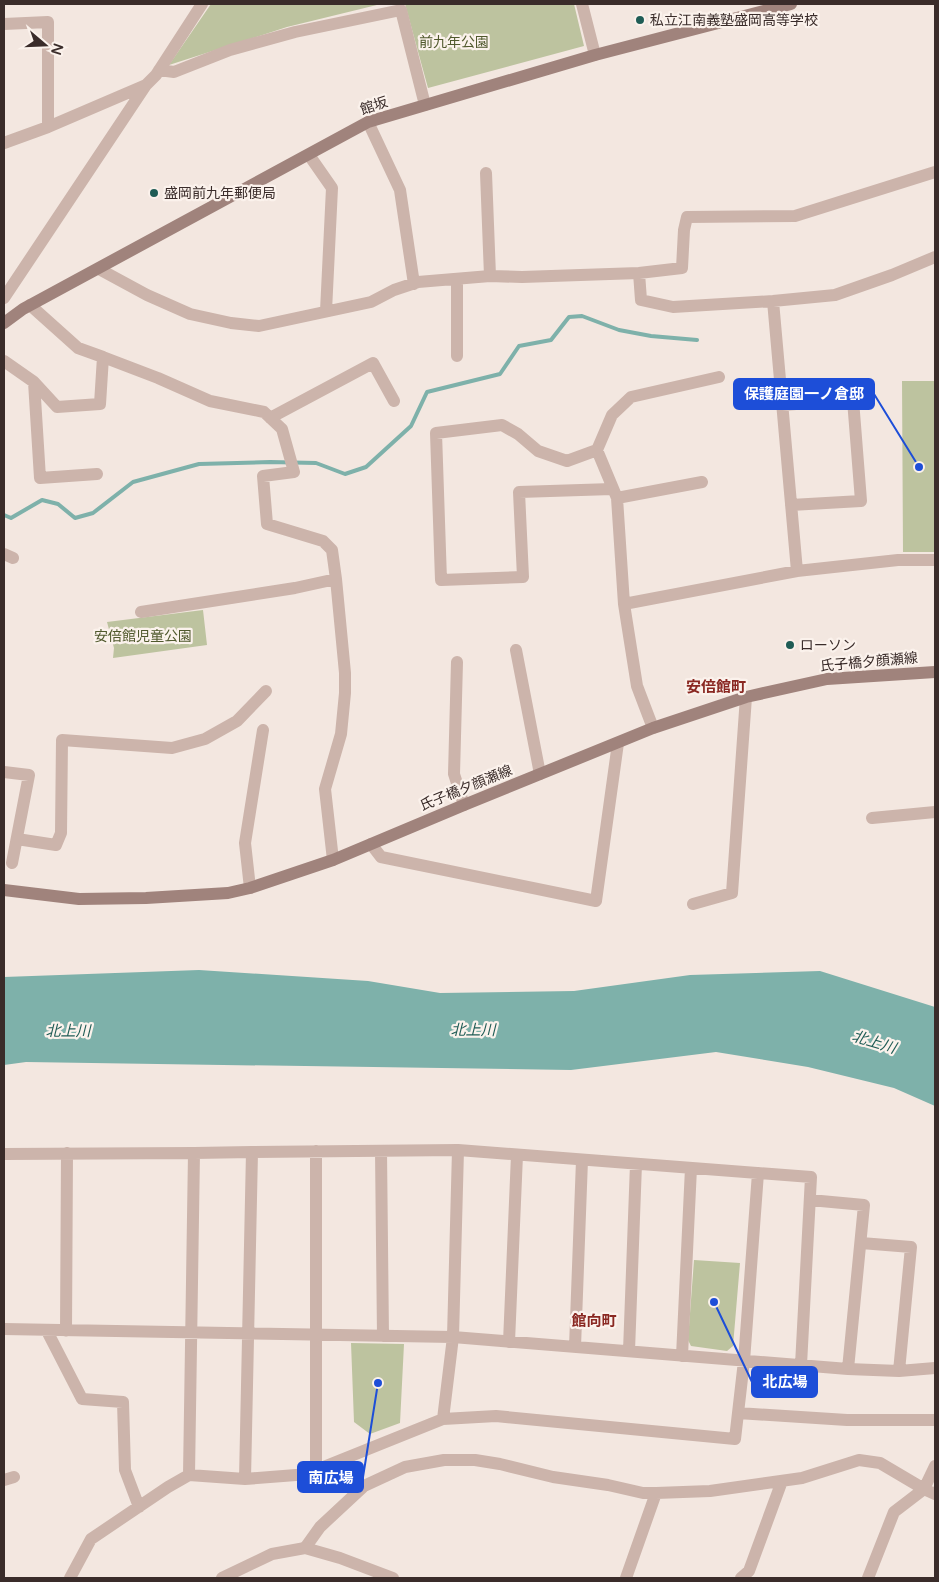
<svg xmlns="http://www.w3.org/2000/svg" width="939" height="1582" font-family="'Varela Round','Noto Sans JP',sans-serif">
<style>
.green{fill:#bdc39f}
.water{fill:#7eb1aa}
.lines{fill:none;stroke-linecap:round;stroke-linejoin:round}
.stream{stroke:#7eb1aa;stroke-width:4}
.minor{stroke:#ccb4ab;stroke-width:12}
.tertiary{stroke:#ccb4ab;stroke-width:12}
.secondary{stroke:#a0837c;stroke-width:12}
.poi-dot{fill:#1f5c55;stroke:#fbf2ec;stroke-width:2}
.labels{text-anchor:middle;dominant-baseline:central;stroke-width:4.5;stroke-linejoin:round;paint-order:stroke}
.poi-label{font-size:14px;fill:#3a2c2a;stroke:#fbf2ec;text-anchor:start}
.park-label{font-size:14px;fill:#50592d;stroke:#fbf2ec}
.street-label{font-size:14px;fill:#3a2c2a;stroke:#fbf2ec}
.neighbourhood-label{font-size:15px;font-weight:bold;fill:#8a2822;stroke:#fbf2ec}
.water-label{font-size:15px;font-style:italic;fill:#1f5c55;stroke:#fbf2ec}
.leader{fill:none;stroke:#1d4ed8;stroke-width:2}
.callout-dot{fill:#1d4ed8;stroke:#fbf2ec;stroke-width:2}
.callout{fill:#1d4ed8;stroke:#1d4ed8;stroke-width:2}
.callout-label{font-size:15px;text-anchor:middle;font-weight:bold;fill:#fff}
</style>
<rect width="100%" height="100%" fill="#f3e7e0"/>
<path class="green" d="M211,4H381L287,27L169,65Z
M405,4H574L584,46L428,88Z
M902,381H935V552H903Z
M203,610L207,645L113,658L114,648L107,622Z
M694,1260L740,1263L733,1346L727,1351L691,1346L688,1340Z
M351,1343L404,1344L400,1423L370,1434L354,1422Z"/>
<path class="water" d="M199,970L368,981L440,993L574,991L690,975L820,971L935,1007V1106L894,1088L808,1067L716,1052L571,1070L26,1062L4,1065V977Z"/>
<g class="lines">
<path class="stream" d="M4,515L11,518L42,500L58,504L75,518L93,513L133,482L199,464L270,462L316,463L345,474L366,467L411,426L427,392L500,374L519,346L551,340L569,317L582,316L619,330L651,336L697,340"/>
<path class="minor" d="M582,4L595,55
M4,24L48,22V127
M159,70L174,72L230,50L295,32L401,10L425,105
M368,122L400,190L414,284
M4,143L48,127L146,85
M309,155L332,188L326,311
M486,173L490,276
M99,269L147,295L190,314L231,323L259,326L371,302L394,290L418,282L490,276L522,277L639,273L682,268L684,230L687,217L795,216L935,172
M639,273L641,300L673,307L773,301L835,295L892,275L935,257
M4,298L146,85L156,75L202,4
M773,301L797,571
M30,305L78,348L103,357L100,404L57,407L34,382
M457,356V279
M103,357L158,378L210,401L264,412L282,429L294,472L263,476L267,524L323,541L332,550L336,579
M4,361L34,382L40,478L97,474
M782,405L853,400L861,501L791,505
M270,418L373,363L394,401
M597,450L617,498L624,604
M612,489L519,492L523,577L441,580L436,433L502,425L518,434L538,451L567,461L597,450L612,415L631,397L719,377
M617,498L702,482
M4,554L13,558
M141,612L295,588L336,579L345,673V693L341,734L325,789L333,860
M516,650L540,774
M457,662L454,774L464,805
M653,728L637,686L624,604L797,571L898,560H935
M4,772L29,775L12,863
M872,818L935,812
M17,839L56,845L61,833L62,740L172,748L205,739L237,721L266,691
M371,844L381,857L596,901L618,743
M250,888L245,843L263,730
M693,904L732,893L746,697
M381,1151L383,1336
M4,1154L194,1153L252,1152L458,1150L811,1177L801,1365
M758,1173L744,1361L738,1413L847,1420H935
M810,1200L864,1205L848,1369
M861,1243L911,1247L899,1371
M4,1329L453,1337L848,1369L899,1371L935,1368
M47,1331L82,1399L123,1402L125,1470L139,1507
M66,1331L67,1153
M509,1342L517,1155
M575,1347L582,1160
M629,1351L636,1164
M682,1356L691,1168
M443,1419L453,1337L458,1150
M316,1470V1151
M189,1475L194,1153
M245,1479L252,1152
M4,1480L14,1477
M305,1548L320,1527L364,1486L405,1467L444,1460H475L500,1464L553,1477L608,1485L643,1493H656L710,1491L802,1478L859,1460L880,1463L924,1489L935,1494
M70,1578L91,1539L168,1487L189,1475L245,1479L309,1474L316,1470L443,1419L496,1416L735,1439L738,1413
M626,1578L656,1493
M741,1578L749,1571L782,1481
M868,1578L894,1512L924,1489L935,1466"/>
<path class="tertiary" d="M222,1578L272,1554L305,1548L340,1558L393,1578"/>
<path class="secondary" d="M4,323L23,309L368,122L595,55L791,4
M4,890L79,899L146,898L228,893L250,888L333,860L464,805L653,728L746,697L827,679L935,672"/>
</g>
<g class="poi-dot">
<circle cx="640" cy="20" r="5"/>
<circle cx="154" cy="193" r="5"/>
<circle cx="790" cy="645" r="5"/>
</g>
<g class="labels">
<g class="poi-label">
<text x="650" y="20">私立江南義塾盛岡高等学校</text>
<text x="164" y="193">盛岡前九年郵便局</text>
<text x="800" y="645">ローソン</text>
</g>
<g class="park-label">
<text x="454" y="42">前九年公園</text>
<text x="143" y="636">安倍館児童公園</text>
</g>
<g class="street-label">
<text transform="translate(374 106) rotate(-19)">館坂</text>
<text transform="translate(869 662) rotate(-5)">氏子橋夕顔瀬線</text>
<text transform="translate(466 788) rotate(-22)">氏子橋夕顔瀬線</text>
</g>
<g class="neighbourhood-label">
<text x="716" y="687">安倍館町</text>
<text x="594" y="1321">館向町</text>
</g>
<g class="water-label">
<text x="473" y="1030">北上川</text>
<text x="68" y="1031">北上川</text>
<text transform="translate(874 1042) rotate(17)">北上川</text>
</g>
</g>
<path class="leader" d="M919 467L874 394M714 1302L752 1382M378 1383L363 1477"/>
<g class="callout-dot">
<circle cx="919" cy="467" r="5"/>
<circle cx="714" cy="1302" r="5"/>
<circle cx="378" cy="1383" r="5"/>
</g>
<g class="callout">
<rect x="734" y="379" width="140" height="30" rx="5"/>
<rect x="752" y="1367" width="65" height="30" rx="5"/>
<rect x="298" y="1462" width="65" height="30" rx="5"/>
</g>
<g class="callout-label">
<text x="804" y="399">保護庭園一ノ倉邸</text>
<text x="785" y="1387">北広場</text>
<text x="331" y="1483">南広場</text>
</g>
<rect width="939" height="1582" fill="none" stroke="#3a2c2a" stroke-width="10"/>
<g transform="translate(45 45) rotate(109)" stroke="#fbf2ec" stroke-width="4" paint-order="stroke">
<path d="M0-4L9 19L0 12L-9 19Z" fill="#3a2c2a"/>
<text y="-8" font-size="14" font-weight="bold" text-anchor="middle" fill="#3a2c2a">N</text>
</g>
</svg>
